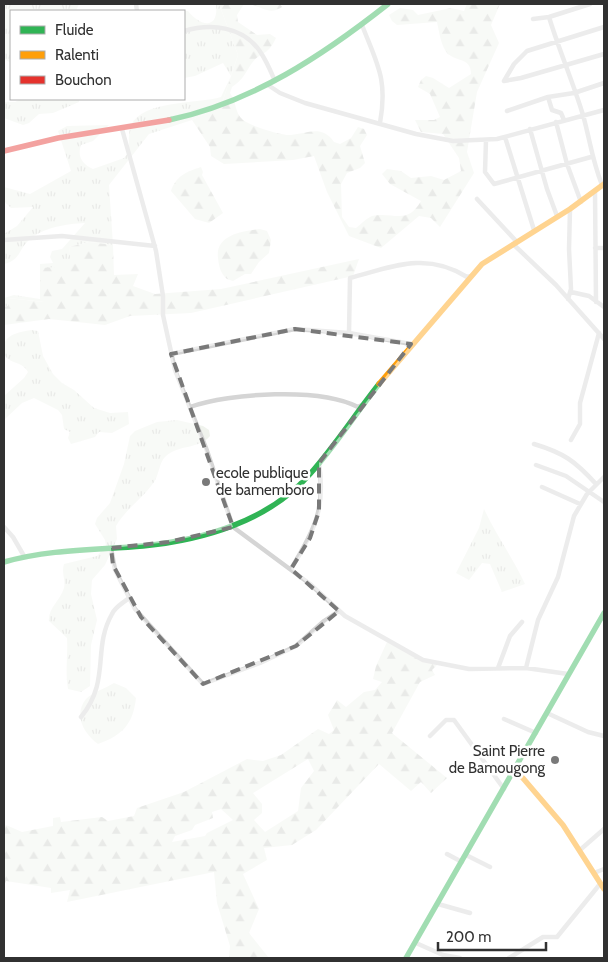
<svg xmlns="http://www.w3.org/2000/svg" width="608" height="962" font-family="Cabin,sans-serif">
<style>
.grass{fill:url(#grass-tufts)}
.forest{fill:url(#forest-firs);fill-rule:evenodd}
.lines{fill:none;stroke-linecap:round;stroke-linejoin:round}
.street{stroke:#d5d5d5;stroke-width:4.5}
.fast{stroke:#30b455;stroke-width:5.5}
.slow{stroke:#ff9f0a;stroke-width:5.5}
.jam{stroke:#e5322d;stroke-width:5.5}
.marked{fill:none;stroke:#797979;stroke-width:4;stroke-dasharray:10 6;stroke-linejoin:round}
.poi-dot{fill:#797979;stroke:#fff;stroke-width:2}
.labels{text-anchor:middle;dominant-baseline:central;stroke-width:5;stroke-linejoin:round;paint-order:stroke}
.poi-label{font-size:15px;fill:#313131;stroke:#fff;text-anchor:start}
</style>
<defs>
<pattern id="grass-tufts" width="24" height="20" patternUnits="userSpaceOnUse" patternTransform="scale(1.25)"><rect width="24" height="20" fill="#f0f3ed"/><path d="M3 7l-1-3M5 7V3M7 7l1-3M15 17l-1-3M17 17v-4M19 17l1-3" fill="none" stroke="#ced1cc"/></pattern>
<pattern id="forest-firs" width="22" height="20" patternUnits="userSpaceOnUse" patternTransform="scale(1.25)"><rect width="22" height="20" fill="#f0f3ed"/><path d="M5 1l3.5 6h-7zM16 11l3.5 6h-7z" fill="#ced1cc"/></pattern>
</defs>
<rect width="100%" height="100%" fill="#fff"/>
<path class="grass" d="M4,4H79L76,11H11V63L4,59Z
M216,4H219L238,55L221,106L192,120L149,134L109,185L113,245L89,242L69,247L72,266L44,302L8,298V306L4,307V298L14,295L40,299V264L53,263L50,257L52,251L62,249L85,223C66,224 44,227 29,240C18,250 21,260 4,264V234L17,226L33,207L11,208L4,201V187L30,194L71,171L58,131L67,126L109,125L93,141L81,145C77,156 82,164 93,169L124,158L129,152C129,145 128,132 131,125C143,100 198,104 221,97L231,76L223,63L195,76L184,78V11H178H188C201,27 219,30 216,4Z
M21,99H79V102L53,113L39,114L29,123L23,125L4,118V102H15Z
M31,330L38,331L43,356L53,374L62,383L74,390L94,408L110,413L128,412L129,424L112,433L99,432L95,437L71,444L68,438L70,432L64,429L62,415L58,410L34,398L22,403L4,420V396L24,378L28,372C23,363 16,364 8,359C4,356 4,352 4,348C4,334 20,332 31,330Z
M177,420L203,426L209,430L210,436C198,450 178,444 165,457C159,463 159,475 154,482C143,498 125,510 116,526L117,539L105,565L92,580L91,594L97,620L91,645L90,686L81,692L68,689C65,671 68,656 67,638L49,621C48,608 60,601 64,588C66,580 61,573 64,564L97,556L106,546L105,540L95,524L97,518L110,503L124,464L130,436L135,431L157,422Z
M484,509C496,535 513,558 525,584L502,592L490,564L482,563L469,580L456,573L479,528Z
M114,683L126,688L136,698C133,724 123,735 98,744C84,734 73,715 86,699C93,692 106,688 114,683Z"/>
<path class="forest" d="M219,4H244L237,15L238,22L257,35L270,34L276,38C267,57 261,51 252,63C245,73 243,80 232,87L230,93C237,102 234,112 243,120C250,126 283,136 291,135C306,134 322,124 334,142L340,144L351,138L358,127L364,129L367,135L360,146L365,163L360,168L347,173L341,184L342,217L349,227L356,228C361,224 367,218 372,216C393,211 407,226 421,201L390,184L382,174L387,169L401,171L411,178L431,176L444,180L461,171L459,158L443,134L421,132L415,120H434L440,117L430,94L418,87L421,80L426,76L433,78L449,88L471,74C471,58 458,62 448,54C441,47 439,31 437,22L397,25L392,21L389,15L400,8L413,10L418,15L451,8L464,11L467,4H500L491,25L499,43L477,92L467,152L474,173L440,227L431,218L419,216L381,248L349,236L327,192L314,156L293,160L224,164L211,156L210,147L192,120L221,106L238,55Z
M246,4H280L282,7C268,17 260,4 246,4Z
M201,167L203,172L202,175L223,213L209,223L195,219L171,191C176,176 186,172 201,167Z
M260,229L267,231L271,240L269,253L259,262L251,274H245L233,281L227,279C220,273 219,266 218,258C215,235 242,231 260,229Z
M89,242L113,245L114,275L138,274L133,286L155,294L221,289L359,259L353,276L191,313L130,316L105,325L49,319L4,325V307L8,306V298L44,302L41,268L71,266L69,247Z
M387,642L437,665L432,670L435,675L420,682L392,733L447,778L431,793L421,782L411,791L379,764L316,830L292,845L264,848L267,860L243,874L259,909L249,933L269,958H229L230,946L217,903L214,872L67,902L70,890L51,893V888L6,881L4,886V827L6,825L22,832L53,826V818L60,817L61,822L102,817L108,821L134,816L137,808L184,792L247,759L263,761L281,755L318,729L329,734L334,730L328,715L337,700L346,707L364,692L375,690L382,682L373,679L376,666ZM308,759L314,771L301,788L298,811L265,832L254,820L262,813V804L253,793ZM221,809L233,820L207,833L205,836L172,842L175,836L192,830L195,825L213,818L212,812Z"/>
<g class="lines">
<path class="street" d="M136,4L137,11
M549,17C559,50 573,82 583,115C590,140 592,160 602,185
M533,19L549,17L590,4
M362,25C377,64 388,79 380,123
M604,27L527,51L514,64L504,81L521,78L604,54
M184,31C211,23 244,26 261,53C267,62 271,72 275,81
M268,85L280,93L305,103L416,134L453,141L497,139L604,110
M548,97L552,110L561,113L564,120
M507,111L548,97L574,93L604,83
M556,122L567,164L581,202
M122,129L156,251L163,296V315L175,370L206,448L233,527L310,584L345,616L423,660L469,669L526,668L568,674
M530,129L547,189L557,216
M505,137L534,230
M486,140L485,172L494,184L591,157
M595,191L596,302
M477,199L517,242
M4,240L62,236L155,246
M513,244L556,285L604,339
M595,248H604
M571,292L589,296L604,307
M568,299L571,289L569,249L570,209
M349,333L350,278C392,267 426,251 467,277L471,276
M171,354L295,329L349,333L411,344
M190,407C230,393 320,387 358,407L362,405
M571,440L580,424V403L599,333
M534,444C564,453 575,461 596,484
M536,465L566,476L604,502
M542,487L580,504
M4,527L13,537L24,556
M111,548L115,570L135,609L203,684L260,663L296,646L324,621L339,611
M291,569C314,531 326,509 319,463
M498,668L510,636L522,622
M526,668L538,620L558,577L574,516L587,494L604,477
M547,713L588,732L604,736
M81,717C111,680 92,649 112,614C115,607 123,603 129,598
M504,719L536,733
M430,736L446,720H454L504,789
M580,850L604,829
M447,854L462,862
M466,855L490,867
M594,873L604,869
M438,904L470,913
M416,943L443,955L460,958
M509,958L543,937H557L600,884"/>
<path class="fast" d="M169,120C253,102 322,56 388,4
M4,562C50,549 96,550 143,546C203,540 269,521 310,474C335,446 356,413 379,384
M406,958L604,613"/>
<path class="slow" d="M379,384L482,264L570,209L604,184
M516,770L563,825L604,889"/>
<path class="jam" d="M4,151L58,138L169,120"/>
</g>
<path d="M0 0H608V962H0ZM295,329L411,344L319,463V511L310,538L291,569L339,611L296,646L203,684L141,617L113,565L111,548L169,542L233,527L171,354Z" fill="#fff" fill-opacity=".55" fill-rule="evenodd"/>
<path class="marked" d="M295,329L411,344L319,463V511L310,538L291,569L339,611L296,646L203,684L141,617L113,565L111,548L169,542L233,527L171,354Z"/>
<g class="poi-dot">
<circle cx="206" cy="482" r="5"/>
<circle cx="555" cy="760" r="5"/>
</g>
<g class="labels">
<g class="poi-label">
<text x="216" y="473">ecole publique<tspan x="216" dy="17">de bamemboro</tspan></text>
<text x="545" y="751" text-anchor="end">Saint Pierre<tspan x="545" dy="17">de Bamougong</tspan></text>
</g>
</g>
<rect width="608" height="962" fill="none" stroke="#313131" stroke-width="10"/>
<rect x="10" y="10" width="175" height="90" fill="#ffffff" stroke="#adadad"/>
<rect x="20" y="26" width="25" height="8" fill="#30b455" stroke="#adadad"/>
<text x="55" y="35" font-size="15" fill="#313131">Fluide</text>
<rect x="20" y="51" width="25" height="8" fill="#ff9f0a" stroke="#adadad"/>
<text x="55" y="60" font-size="15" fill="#313131">Ralenti</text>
<rect x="20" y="76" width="25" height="8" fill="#e5322d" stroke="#adadad"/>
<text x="55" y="85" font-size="15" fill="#313131">Bouchon</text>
<path d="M438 942v8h108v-8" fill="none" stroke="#313131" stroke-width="2.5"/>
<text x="446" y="942" font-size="15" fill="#313131" stroke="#ffffff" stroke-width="4" paint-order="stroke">200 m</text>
</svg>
